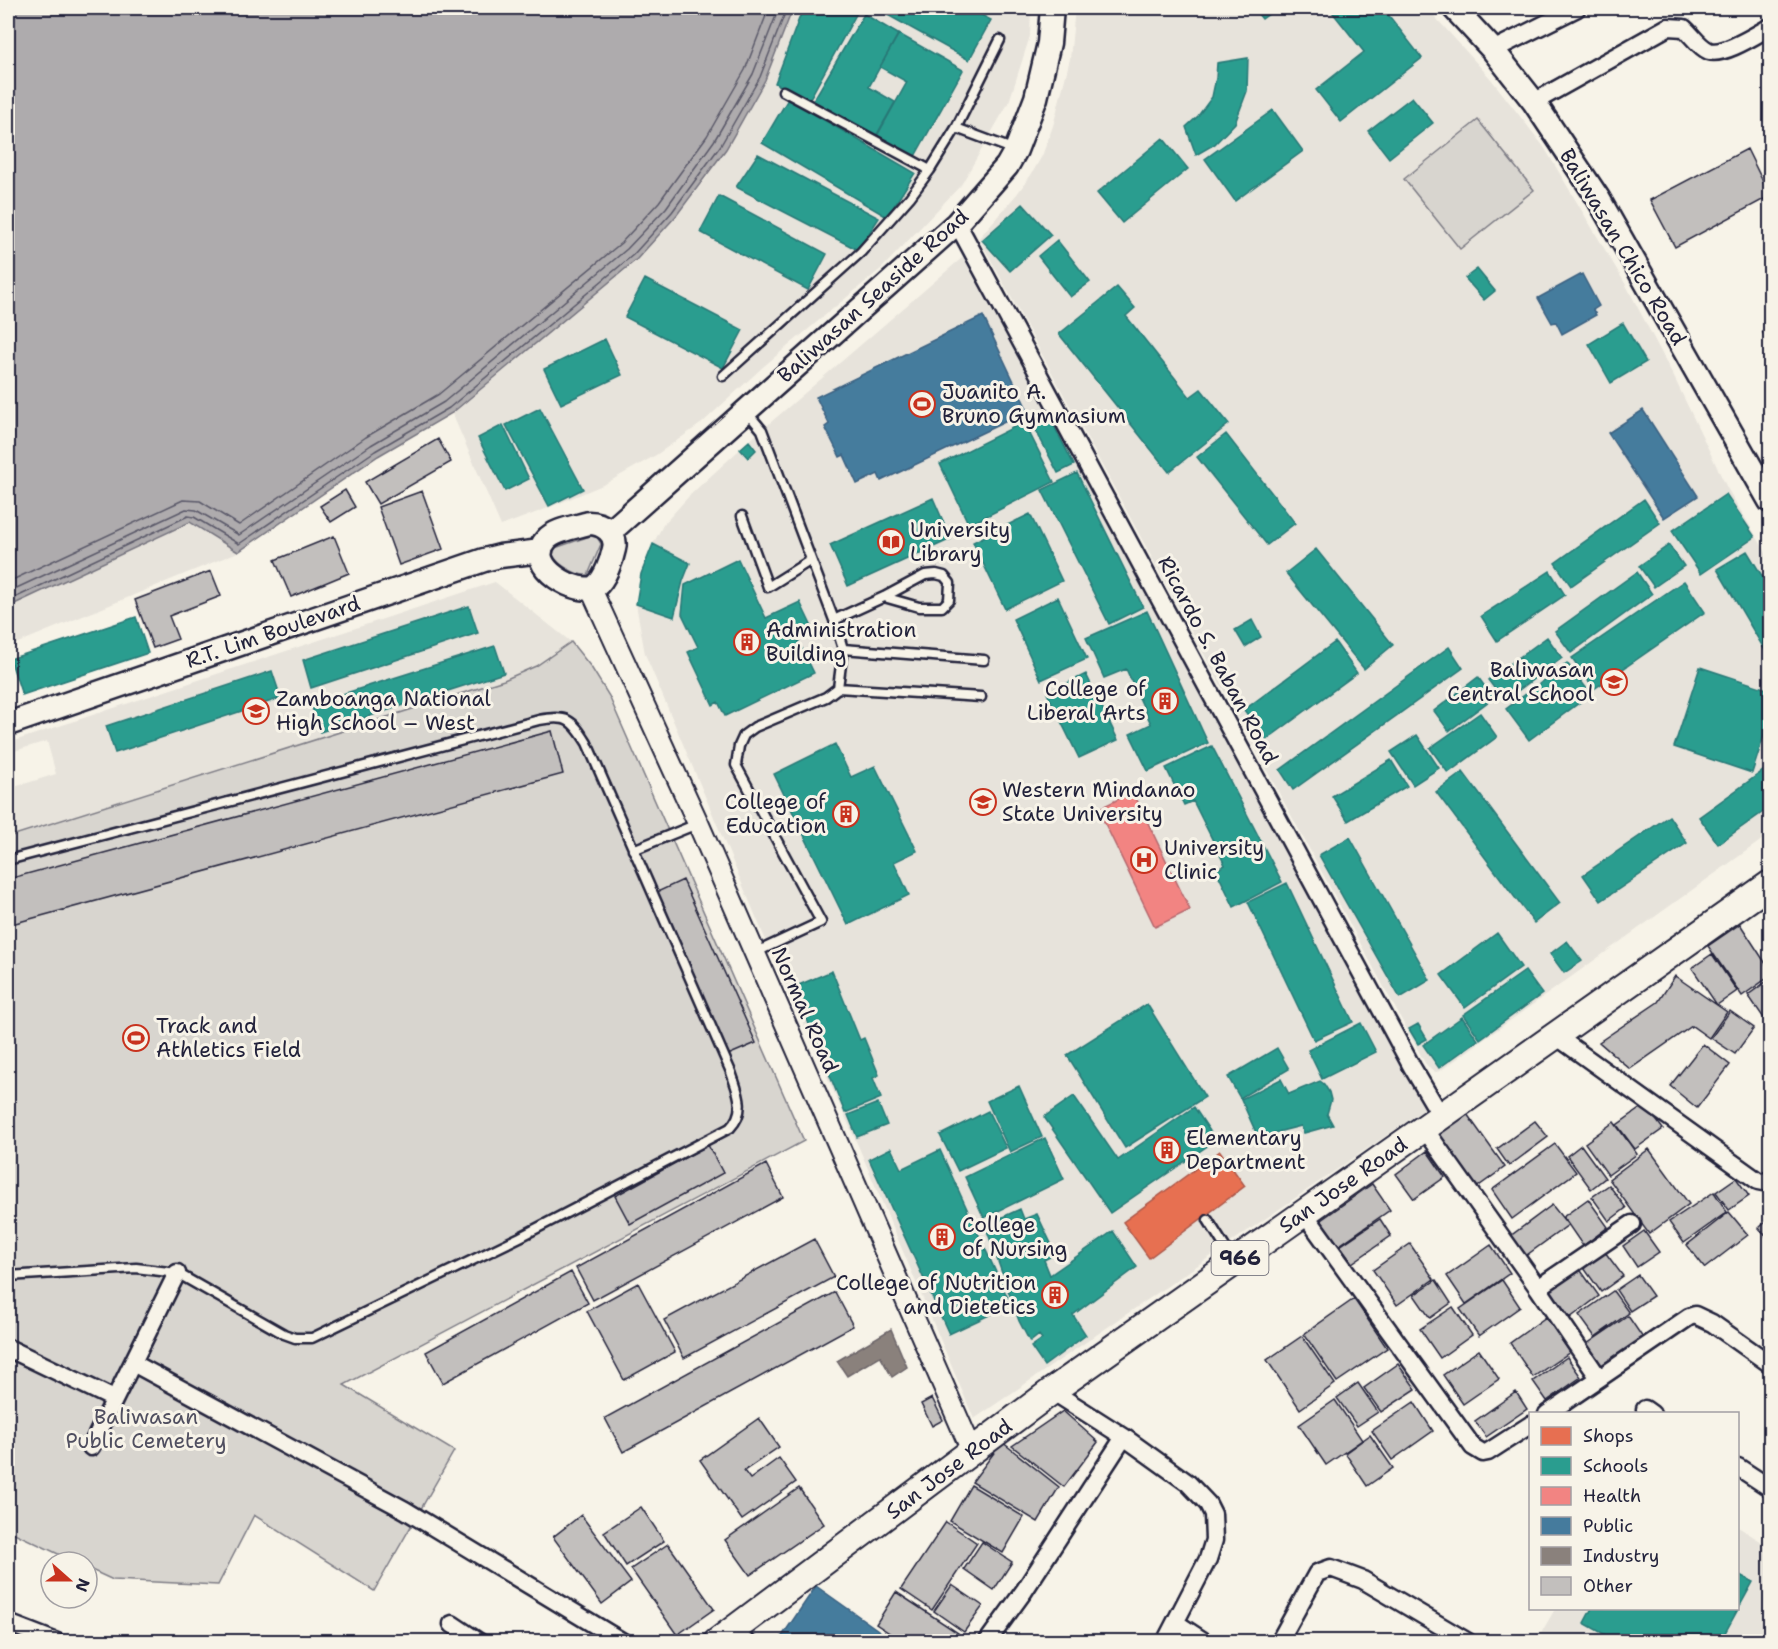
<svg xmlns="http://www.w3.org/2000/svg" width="1778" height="1649" font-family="'Shantell Sans',sans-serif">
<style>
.built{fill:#e7e3db}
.green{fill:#d8d5cf;stroke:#7d7c85;stroke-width:1.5}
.water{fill:#aeabad;stroke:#76747f;stroke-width:1.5}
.shops{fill:#e76f51;stroke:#ac584a;stroke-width:1.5}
.schools{fill:#2a9d8f;stroke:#287876;stroke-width:1.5}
.health{fill:#f28482;stroke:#b4676d;stroke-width:1.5}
.public{fill:#457b9d;stroke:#3a6080;stroke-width:1.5}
.industry{fill:#8a817c;stroke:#6b6468;stroke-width:1.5}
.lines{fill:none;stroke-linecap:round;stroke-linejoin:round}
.shore{stroke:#5a5969;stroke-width:1.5}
.building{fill:#c2bfbd;stroke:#22223b;stroke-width:1.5}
.service-casing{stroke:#22223b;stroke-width:13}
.minor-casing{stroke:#22223b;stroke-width:21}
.tertiary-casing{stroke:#22223b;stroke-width:24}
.secondary-casing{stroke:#22223b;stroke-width:27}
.primary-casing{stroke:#22223b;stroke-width:30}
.service{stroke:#f7f3e8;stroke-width:8}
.minor{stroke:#f7f3e8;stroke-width:16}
.tertiary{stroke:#f7f3e8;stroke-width:20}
.secondary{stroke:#f7f3e8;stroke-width:22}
.primary{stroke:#f7f3e8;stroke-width:26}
.labels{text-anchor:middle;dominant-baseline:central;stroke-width:6;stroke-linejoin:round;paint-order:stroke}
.shield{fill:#f7f3e8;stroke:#62616f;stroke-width:1.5}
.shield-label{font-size:20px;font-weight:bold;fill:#22223b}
.street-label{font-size:21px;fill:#22223b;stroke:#f7f3e8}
.poi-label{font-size:21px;fill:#22223b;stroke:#f7f3e8;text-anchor:start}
.park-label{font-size:21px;fill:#504f60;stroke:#f7f3e8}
</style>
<rect width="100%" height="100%" fill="#f7f3e8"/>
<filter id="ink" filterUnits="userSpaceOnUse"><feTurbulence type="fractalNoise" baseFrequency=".0167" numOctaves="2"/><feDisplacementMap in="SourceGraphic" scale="12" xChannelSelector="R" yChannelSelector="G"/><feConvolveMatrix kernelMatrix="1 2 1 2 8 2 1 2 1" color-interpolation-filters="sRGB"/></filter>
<g filter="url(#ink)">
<path class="built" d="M793,8H1031L1030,36L1009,102L961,185L882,268L764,366L702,423L656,455L605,484L548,508L501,526L452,413L637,259L676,216L707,177L745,117L765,80Z
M1075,8H1427L1491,79L1544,147L1626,285L1673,375L1727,488L1770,559V834L1440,1071L1436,1072L1431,1070L1425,1063L979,238L1017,194L1031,175L1042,156L1053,126L1070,59Z
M963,257L1425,1109L974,1419L860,1150L770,950L645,654L636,604L641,574L650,550L663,525L690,495L749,441Z
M190,522L238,552L8,647V607Z
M495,582L571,642L536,666L504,680L8,837V789L56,774L47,741L8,753V743Z
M1738,1527L1770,1547V1641L1536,1642L1555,1609L1738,1608Z"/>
<path class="green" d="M1478,120L1534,190L1460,249L1404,179Z
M590,536L597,537L601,544L588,575C577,576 558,565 553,555L555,548Z
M571,642L591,667L609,696L804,1141L344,1385L454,1451L374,1591L254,1515L218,1585L113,1580L87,1568V1562H75L8,1530V837L504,680L536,666Z"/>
<path class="water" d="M8,8H793L765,80L726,149L676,216L637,259L452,413L378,456L238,552L190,522L8,607Z"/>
<path class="shops" d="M1220,1151L1245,1186L1149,1258L1123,1222Z"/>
<path class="schools" d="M803,8H856L859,9L808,102L775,83Z
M875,8H968L991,20L969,60Z
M1253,8H1277L1262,19Z
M1329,8H1383L1422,58L1341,122L1316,90L1364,52Z
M864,14L898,34L869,87L895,102L876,136L813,101Z
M899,34L963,70L914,158L877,136L907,82L880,67Z
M1248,58L1247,91L1235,123L1215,144L1196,155L1186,127L1198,116L1212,97L1216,78L1217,63Z
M1412,97L1433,123L1389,158L1368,131Z
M788,99L915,173L887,217L762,143Z
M1273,110L1303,151L1235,201L1205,159Z
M1163,138L1188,169L1122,223L1097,193Z
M758,154L879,218L858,250L736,187Z
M719,196L827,254L808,290L700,232Z
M1023,204L1051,235L1010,271L982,240Z
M1057,240L1090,282L1070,297L1038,256Z
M1477,269L1495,291L1484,300L1465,278Z
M645,279L743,330L723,368L625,317Z
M1117,287L1135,308L1126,316L1190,397L1201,389L1229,424L1169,472L1059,334Z
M1623,323L1646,362L1611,383L1589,344Z
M605,339L622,375L561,404L544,369Z
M540,408L583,489L549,506L506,425Z
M1048,414L1074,465L1058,473L1032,423Z
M1024,422L1054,482L969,525L940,464Z
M503,425L529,479L505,491L478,438Z
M1226,434L1295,523L1267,545L1197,457Z
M749,441L756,450L748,458L740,449Z
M1077,473L1143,607L1109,624L1042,490Z
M1726,494L1755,537L1701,574L1672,531Z
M933,498L951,539L848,586L830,545Z
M1644,499L1660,523L1571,586L1555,563Z
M1030,514L1062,581L1005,609L973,542Z
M653,544L690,563L683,581L674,617L636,604L641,574Z
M1669,545L1684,566L1654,587L1639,566Z
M1316,549L1393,645L1364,669L1286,573Z
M1747,551L1770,589V659L1717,569Z
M738,559L766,618L800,602L813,629L796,636L814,673L725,716L718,702L713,705L688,652L698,647L682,614L685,585Z
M1550,571L1565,595L1497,641L1481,616Z
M1637,572L1652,594L1571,653L1555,631Z
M1684,581L1705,612L1594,689L1572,658Z
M1058,597L1087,659L1041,680L1013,619Z
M469,606L478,633L311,688L303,660Z
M1147,611L1208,743L1148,771L1130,734L1151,724L1126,669L1104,678L1086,638Z
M136,617L148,653L22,695L10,659Z
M1252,620L1261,637L1245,647L1235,630Z
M1547,637L1562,658L1504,701L1488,680Z
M1335,642L1357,673L1266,740L1244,710Z
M495,646L504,673L320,732L311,704Z
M1449,647L1463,668L1293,790L1280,770Z
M1567,663L1591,694L1529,740L1506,709Z
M1700,667L1770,690V717L1752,773L1674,747Z
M272,671L281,698L115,753L106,726Z
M1086,674L1118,740L1079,758L1047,693Z
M1478,677L1493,698L1449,731L1434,711Z
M1480,713L1497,737L1448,773L1430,748Z
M1417,735L1439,768L1413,785L1391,752Z
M835,744L851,777L875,766L917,851L894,862L909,895L848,925L774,774Z
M1212,746L1282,882L1234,907L1216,870L1225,865L1193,801L1184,805L1166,768Z
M1391,760L1407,786L1348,821L1332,796Z
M1770,766V807L1718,844L1699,817Z
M1463,772L1560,903L1534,923L1436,792Z
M1669,816L1687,843L1601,901L1583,875Z
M1350,837L1430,980L1400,998L1319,855Z
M1287,883L1353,1022L1314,1040L1248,902Z
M1497,933L1521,967L1465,1008L1441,975Z
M1567,941L1582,961L1564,973L1550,954Z
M832,971L860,1040L864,1038L879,1075L873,1078L881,1098L845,1113L794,987Z
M1525,971L1542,994L1480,1039L1463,1015Z
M1147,1004L1205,1097L1125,1148L1067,1055Z
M1462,1017L1478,1040L1439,1068L1423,1045Z
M1361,1023L1376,1052L1322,1079L1308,1050Z
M1418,1024L1427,1039L1418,1044L1409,1029Z
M1277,1048L1289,1069L1240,1098L1228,1077Z
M1281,1079L1289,1094L1320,1081L1324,1084L1329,1092L1331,1100L1327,1114L1333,1125L1304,1133L1301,1126L1258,1137L1241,1099Z
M1019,1086L1042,1137L1010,1152L987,1101Z
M1074,1096L1118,1160L1194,1107L1216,1140L1110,1213L1044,1117Z
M878,1103L887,1125L857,1137L848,1115Z
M988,1111L1006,1148L958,1171L940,1135Z
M1045,1138L1064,1179L984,1218L965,1177Z
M891,1148L901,1169L940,1150L1011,1305L949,1334L869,1159Z
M1020,1209L1024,1219L1037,1214L1056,1254L1044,1260L1050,1275L1113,1231L1137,1267L1073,1315L1086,1335L1044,1366L1031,1347L1042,1339L1039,1335L1030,1342L1019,1321L985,1225Z
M1738,1574L1753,1582L1720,1642H1618L1584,1623L1592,1608H1738Z"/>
<path class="health" d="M1133,792L1190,910L1155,927L1098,809Z"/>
<path class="public" d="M1582,274L1599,306L1593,310L1596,315L1562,334L1556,322L1552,323L1538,298Z
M983,316L1028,411L881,481L878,474L857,484L844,455L840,457L825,427L829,424L816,397Z
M1643,410L1698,496L1664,518L1608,433Z
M816,1586L895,1642H778Z"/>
<path class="industry" d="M891,1329L907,1367L892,1377L880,1356L847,1376L837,1361Z"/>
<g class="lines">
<path class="shore" d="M8,582L183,500L200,501L239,525L366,437L439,394L621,243L659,202L707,136L745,70L769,8
M8,592L186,509L196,510L239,535L371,445L444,402L627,249L666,208L714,141L753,74L779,8
M8,601L188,516L194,517L239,544L375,451L449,408L633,255L672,212L721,145L760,77L787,8"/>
</g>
<path class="building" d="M1747,149L1770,196L1675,247L1650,200Z
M1770,326V347L1762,331Z
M438,439L451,462L378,504L365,482Z
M345,490L355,507L331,522L320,506Z
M422,491L443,549L399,565L378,507Z
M334,536L349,573L291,597L275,560Z
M211,571L221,596L169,616L178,639L153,648L135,600Z
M552,731L563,774L8,925V879Z
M683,880L756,1043L728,1055L655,893Z
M1740,924L1770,970V976L1742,996L1708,946Z
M1712,954L1737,991L1717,1005L1692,968Z
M1675,976L1727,1012L1709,1038L1692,1026L1630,1069L1599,1042L1658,1002Z
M1770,979V1027L1748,995Z
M1730,1011L1754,1028L1735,1054L1711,1038Z
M1703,1044L1730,1065L1697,1108L1670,1086Z
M1645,1105L1663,1129L1635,1149L1617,1125Z
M1467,1114L1505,1167L1476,1188L1437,1136Z
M1535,1121L1548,1137L1509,1166L1497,1149Z
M1614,1122L1637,1154L1608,1175L1585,1143Z
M1555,1144L1576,1172L1512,1219L1492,1190Z
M708,1145L723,1173L630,1224L615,1196Z
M1581,1145L1605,1178L1591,1189L1567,1156Z
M1649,1149L1689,1204L1649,1234L1609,1179Z
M1427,1151L1445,1177L1414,1199L1396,1174Z
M766,1164L783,1197L593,1300L576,1268Z
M1736,1178L1749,1196L1729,1210L1716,1192Z
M1372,1184L1390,1210L1338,1246L1321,1220Z
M1609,1185L1626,1208L1609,1221L1592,1197Z
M1714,1192L1727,1212L1684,1243L1669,1222Z
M1588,1199L1608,1227L1583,1246L1563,1217Z
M1552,1205L1568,1225L1524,1257L1509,1237Z
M1729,1212L1748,1235L1705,1268L1687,1245Z
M1770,1218V1241L1759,1228Z
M1380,1219L1391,1236L1352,1263L1340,1246Z
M1644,1231L1659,1252L1637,1267L1623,1246Z
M814,1239L834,1277L684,1358L664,1320Z
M1410,1244L1434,1279L1397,1305L1373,1270Z
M1491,1245L1510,1273L1466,1304L1447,1276Z
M1605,1252L1623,1276L1601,1292L1584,1268Z
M1579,1268L1599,1296L1570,1318L1550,1290Z
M571,1272L588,1303L443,1383L426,1352Z
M1638,1275L1653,1296L1630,1311L1616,1290Z
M1436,1280L1451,1303L1430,1318L1414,1295Z
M1502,1280L1520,1307L1479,1336L1460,1309Z
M638,1283L675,1352L624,1380L587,1311Z
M1613,1291L1629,1313L1595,1337L1579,1315Z
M835,1292L853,1326L623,1452L605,1418Z
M1354,1299L1387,1348L1337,1382L1304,1334Z
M1453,1307L1472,1335L1440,1358L1420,1329Z
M1628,1316L1643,1338L1599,1369L1584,1346Z
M1546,1317L1570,1352L1533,1377L1510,1343Z
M1302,1336L1335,1384L1300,1409L1267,1360Z
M1479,1350L1499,1379L1463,1404L1443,1375Z
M1567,1357L1581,1377L1547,1401L1533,1381Z
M1398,1364L1416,1389L1381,1412L1364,1388Z
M1358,1383L1378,1412L1357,1426L1337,1398Z
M1516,1392L1527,1409L1486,1437L1475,1421Z
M932,1398L943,1420L932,1426L921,1404Z
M1335,1400L1362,1440L1326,1465L1299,1425Z
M1414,1402L1433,1431L1392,1460L1372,1431Z
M1063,1411L1098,1442L1064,1487L1012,1446Z
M759,1418L779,1447L744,1471L750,1479L779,1458L796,1482L742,1520L700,1460Z
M1370,1435L1393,1468L1367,1486L1345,1453Z
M1002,1442L1059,1487L1038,1522L972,1482Z
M971,1485L1024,1517L1003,1553L950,1521Z
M799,1488L824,1524L750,1575L725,1540Z
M641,1507L664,1541L626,1566L604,1532Z
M581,1515L631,1582L602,1604L553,1537Z
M946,1522L977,1543L932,1610L901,1589Z
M982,1542L1012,1562L994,1590L964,1569Z
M668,1544L714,1609L677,1635L631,1569Z
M952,1585L983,1606L964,1632L934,1611Z
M896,1592L958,1633L953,1642H903L876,1624Z"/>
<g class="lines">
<defs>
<path id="service" d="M783,91L930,170L956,128L1000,40
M956,128L1015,150
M723,376L861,252L910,197L930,170
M747,412L762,430L834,620L843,649L838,688L826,697L755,727L744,735L739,746L736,765L821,922L754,953
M742,516L768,587L811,560
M834,620L884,597L925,575L936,574L944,576L950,583L949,600L942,607H919L884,597
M843,649L984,660
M838,688L981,697
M633,850L697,824
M8,860L539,720C567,715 572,719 587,743L731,1072C738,1093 747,1110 730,1128L520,1237L312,1338H295L284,1334L177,1273L136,1268L8,1276
M1208,1220L1233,1260
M737,1631L753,1642"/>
<path id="minor" d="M1493,50L1577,8
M1534,102L1668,27L1684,28C1692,35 1699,47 1709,51C1724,56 1757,34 1770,27
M957,223L1412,1067L1441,1116
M1556,1036L1758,1181L1763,1182L1770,1180
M1424,1128L1538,1288L1599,1378
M1304,1213L1473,1447L1483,1453L1488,1452L1530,1425
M1538,1288L1632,1224
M8,1348L114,1399
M133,1363L405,1510L623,1642
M1052,1391L1124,1437L1188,1483L1208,1504L1213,1514L1214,1540L1208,1559L1165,1642
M1645,1409L1652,1414
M1547,1414L1689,1317L1695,1315L1712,1323L1770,1364
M91,1447L177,1273
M1738,1467L1770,1488
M8,1623L57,1642
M1176,1623L1205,1642
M452,1624L479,1642
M987,1642L1024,1591L1124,1437
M1279,1642L1317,1573L1331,1568L1363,1580L1468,1642"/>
<path id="tertiary" d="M591,589L698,823L972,1451"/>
<path id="secondary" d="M1454,8L1493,50L1534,102L1598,198L1770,501
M589,523C602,523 618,533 614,549C612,559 605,579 596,586C580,598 522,566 546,540C554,530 576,527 589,523Z
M610,532L957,223L1007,166L1016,150L1036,98L1049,43L1052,8
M8,724L484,560L500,556L541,551"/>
<path id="primary" d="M717,1642L1052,1391L1770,884"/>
</defs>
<use href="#service" class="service-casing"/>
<use href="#minor" class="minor-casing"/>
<use href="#tertiary" class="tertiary-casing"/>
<use href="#secondary" class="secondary-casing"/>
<use href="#primary" class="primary-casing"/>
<use href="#service" class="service"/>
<use href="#minor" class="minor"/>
<use href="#tertiary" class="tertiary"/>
<use href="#secondary" class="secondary"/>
<use href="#primary" class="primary"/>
</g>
</g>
<defs>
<symbol id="stadium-ring" viewBox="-11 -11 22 22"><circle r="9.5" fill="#f7f3e8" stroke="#c8321e" stroke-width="1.5"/><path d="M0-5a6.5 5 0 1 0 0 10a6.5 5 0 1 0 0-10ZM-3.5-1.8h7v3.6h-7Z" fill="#c8321e"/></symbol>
<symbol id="library-ring" viewBox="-11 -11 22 22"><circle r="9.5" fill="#f7f3e8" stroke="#c8321e" stroke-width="1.5"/><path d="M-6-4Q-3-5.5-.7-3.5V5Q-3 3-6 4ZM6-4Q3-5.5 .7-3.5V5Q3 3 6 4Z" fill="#c8321e"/></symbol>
<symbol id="building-ring" viewBox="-11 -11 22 22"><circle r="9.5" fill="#f7f3e8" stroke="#c8321e" stroke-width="1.5"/><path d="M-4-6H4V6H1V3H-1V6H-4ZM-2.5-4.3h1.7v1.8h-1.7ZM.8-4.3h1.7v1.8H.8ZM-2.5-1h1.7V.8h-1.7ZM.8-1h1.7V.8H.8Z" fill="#c8321e"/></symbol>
<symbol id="school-ring" viewBox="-11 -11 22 22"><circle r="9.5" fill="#f7f3e8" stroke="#c8321e" stroke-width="1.5"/><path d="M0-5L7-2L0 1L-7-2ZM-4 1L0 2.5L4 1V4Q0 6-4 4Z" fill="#c8321e"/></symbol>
<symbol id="university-ring" viewBox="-11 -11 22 22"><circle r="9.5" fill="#f7f3e8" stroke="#c8321e" stroke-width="1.5"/><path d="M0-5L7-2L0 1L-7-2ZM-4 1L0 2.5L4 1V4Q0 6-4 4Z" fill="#c8321e"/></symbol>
<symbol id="hospital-ring" viewBox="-11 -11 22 22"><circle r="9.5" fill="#f7f3e8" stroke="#c8321e" stroke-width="1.5"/><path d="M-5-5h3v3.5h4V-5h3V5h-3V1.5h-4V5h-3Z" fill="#c8321e"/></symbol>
</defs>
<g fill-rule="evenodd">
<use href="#stadium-ring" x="907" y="389" width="30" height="30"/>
<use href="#library-ring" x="876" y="527" width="30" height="30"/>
<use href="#building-ring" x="732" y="627" width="30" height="30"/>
<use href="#school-ring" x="1599" y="667" width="30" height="30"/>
<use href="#building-ring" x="1150" y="686" width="30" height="30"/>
<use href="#school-ring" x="241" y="696" width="30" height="30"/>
<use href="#university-ring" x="968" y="787" width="30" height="30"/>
<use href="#building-ring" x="831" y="799" width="30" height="30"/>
<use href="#hospital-ring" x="1129" y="845" width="30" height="30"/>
<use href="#stadium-ring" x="121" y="1023" width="30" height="30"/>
<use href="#building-ring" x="1152" y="1135" width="30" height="30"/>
<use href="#building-ring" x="927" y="1222" width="30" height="30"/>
<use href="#building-ring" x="1040" y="1280" width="30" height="30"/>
</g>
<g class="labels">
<rect class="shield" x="1211.5" y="1241" width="57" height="34" rx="4.5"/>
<g class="shield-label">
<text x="1240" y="1258">966</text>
</g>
<g class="street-label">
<text transform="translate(1623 247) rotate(59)">Baliwasan Chico Road</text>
<text transform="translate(873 296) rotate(-42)">Baliwasan Seaside Road</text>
<text transform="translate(273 632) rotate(-19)">R.T. Lim Boulevard</text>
<text transform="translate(1218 660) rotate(62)">Ricardo S. Baban Road</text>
<text transform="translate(805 1010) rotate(66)">Normal Road</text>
<text transform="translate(1343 1185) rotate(-35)">San Jose Road</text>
<text transform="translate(949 1469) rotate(-37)">San Jose Road</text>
</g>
<g class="poi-label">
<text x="942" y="392">Juanito A.<tspan x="942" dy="24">Bruno Gymnasium</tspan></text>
<text x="910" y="530">University<tspan x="910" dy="24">Library</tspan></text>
<text x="766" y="630">Administration<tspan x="766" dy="24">Building</tspan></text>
<text x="1594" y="670" text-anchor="end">Baliwasan<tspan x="1594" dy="24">Central School</tspan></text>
<text x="1146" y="689" text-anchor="end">College of<tspan x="1146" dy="24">Liberal Arts</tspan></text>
<text x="276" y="699">Zamboanga National<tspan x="276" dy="24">High School – West</tspan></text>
<text x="1002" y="790">Western Mindanao<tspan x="1002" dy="24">State University</tspan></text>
<text x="826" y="802" text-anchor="end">College of<tspan x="826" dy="24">Education</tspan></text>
<text x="1164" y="848">University<tspan x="1164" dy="24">Clinic</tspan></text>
<text x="156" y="1026">Track and<tspan x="156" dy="24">Athletics Field</tspan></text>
<text x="1186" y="1138">Elementary<tspan x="1186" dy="24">Department</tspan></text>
<text x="962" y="1225">College<tspan x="962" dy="24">of Nursing</tspan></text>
<text x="1036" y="1283" text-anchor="end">College of Nutrition<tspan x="1036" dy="24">and Dietetics</tspan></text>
</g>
<g class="park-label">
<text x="146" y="1417">Baliwasan<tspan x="146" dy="24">Public Cemetery</tspan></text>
</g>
</g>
<rect width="1778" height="1649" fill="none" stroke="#f7f3e8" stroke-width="30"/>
<rect x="15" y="15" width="1748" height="1619" fill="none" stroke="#22223b" stroke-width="2" filter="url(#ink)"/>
<rect x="1529" y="1412" width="210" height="198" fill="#f7f3e8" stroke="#a29fa3" stroke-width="1.5"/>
<rect x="1541" y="1427" width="30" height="18" fill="#e76f51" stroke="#a29fa3" stroke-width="1.5"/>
<text x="1583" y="1442" font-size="18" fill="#22223b">Shops</text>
<rect x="1541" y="1457" width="30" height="18" fill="#2a9d8f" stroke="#a29fa3" stroke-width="1.5"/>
<text x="1583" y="1472" font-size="18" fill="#22223b">Schools</text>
<rect x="1541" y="1487" width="30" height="18" fill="#f28482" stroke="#a29fa3" stroke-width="1.5"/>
<text x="1583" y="1502" font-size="18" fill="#22223b">Health</text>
<rect x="1541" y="1517" width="30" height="18" fill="#457b9d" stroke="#a29fa3" stroke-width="1.5"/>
<text x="1583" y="1532" font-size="18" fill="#22223b">Public</text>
<rect x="1541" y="1547" width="30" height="18" fill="#8a817c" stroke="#a29fa3" stroke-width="1.5"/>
<text x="1583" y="1562" font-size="18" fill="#22223b">Industry</text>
<rect x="1541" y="1577" width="30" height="18" fill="#c2bfbd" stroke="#a29fa3" stroke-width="1.5"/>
<text x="1583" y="1592" font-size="18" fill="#22223b">Other</text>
<g transform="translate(69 1580) rotate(111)"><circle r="28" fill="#f7f3e8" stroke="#a29fa3" stroke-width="1.5"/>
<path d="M0-4.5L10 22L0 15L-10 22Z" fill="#c8321e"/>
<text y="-9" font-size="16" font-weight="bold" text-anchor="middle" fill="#22223b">N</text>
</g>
</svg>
